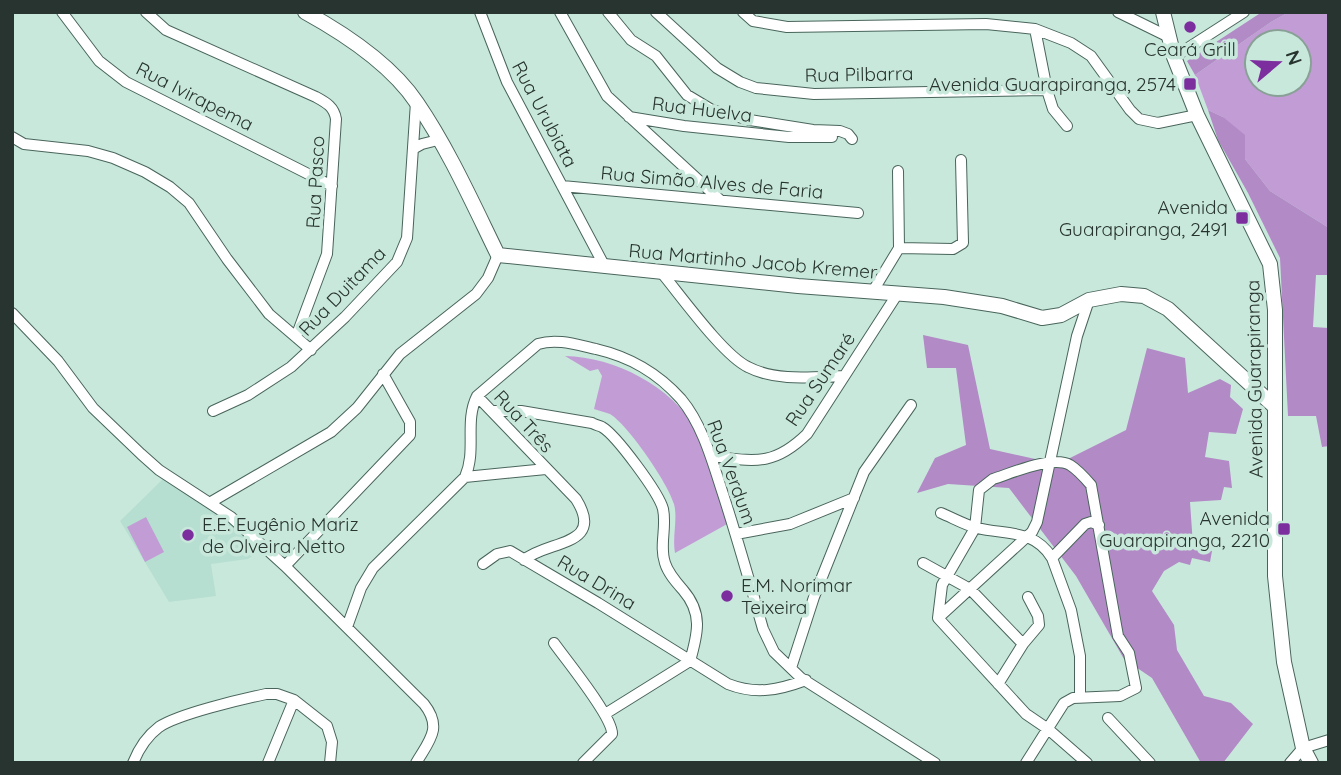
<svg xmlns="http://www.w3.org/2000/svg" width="1341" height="775" font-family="Quicksand,sans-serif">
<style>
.built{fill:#b7dfd1}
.green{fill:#c29cd5;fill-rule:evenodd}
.forest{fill:#b28ac6}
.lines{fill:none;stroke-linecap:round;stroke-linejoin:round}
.street-casing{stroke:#49655b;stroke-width:12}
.secondary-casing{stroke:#49655b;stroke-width:16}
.street{stroke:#fff;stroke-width:10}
.secondary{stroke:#fff;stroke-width:14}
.poi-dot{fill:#7d2e9e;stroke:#c9e8dc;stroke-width:2.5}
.labels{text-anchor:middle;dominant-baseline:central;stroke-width:7;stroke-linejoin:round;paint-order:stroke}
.poi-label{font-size:19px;fill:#28342f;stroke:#c9e8dc;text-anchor:end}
.street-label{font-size:19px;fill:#28342f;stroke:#c9e8dc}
</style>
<rect width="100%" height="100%" fill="#c9e8dc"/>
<path class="built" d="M166,476L226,515L263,549L248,559L211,564L216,596L169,602L120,521Z"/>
<path class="green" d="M1289,12H1329V228L1270,191L1245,159L1223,117L1208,110L1195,75L1271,22ZM1257,42H1299V84H1257Z
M565,356C615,357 671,386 697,430C702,439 704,451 708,461C715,482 722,502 729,523L675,553C672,537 678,519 674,504C668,483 628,425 610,414C605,412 599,411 594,409L602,376L598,369L590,371Z
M146,517L164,552L145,562L127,527Z"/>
<path class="forest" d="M1262,12H1289L1271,22L1195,75L1187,61Z
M1208,110L1223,117L1245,135V159L1270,191L1329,228V275H1316L1313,327L1329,328V446L1322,447L1316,416H1288L1280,258L1248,193L1218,140Z
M923,335L968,345L990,449L1058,464L1126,430L1147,348L1185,358L1188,393L1220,379L1231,385L1230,397L1243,409L1236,434L1209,432L1205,457L1229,461L1232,488L1224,487L1221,500L1190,502L1193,545L1212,551L1210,562L1192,558L1190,565L1179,562L1164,571L1152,591L1174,625L1177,650L1204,696L1231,703L1253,724L1223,763H1201L1152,678L1124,659L1076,576L1009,488L948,484L917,493L935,458L966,445L956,368H927Z"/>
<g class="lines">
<defs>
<path id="street" d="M62,12L99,61L126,82L332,186
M146,12L166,30L316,97C327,103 334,107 336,119L327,254L296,337
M480,12L507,82L605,267
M560,12L607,96L720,200
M608,12L631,40L656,56L687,95L712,110L750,120L813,130L840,131L848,134L852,139
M656,12L717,68L740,82L756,88L814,94L1047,90L1053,109L1067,126
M743,12L753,21L787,27L986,24L1035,29L1071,43L1091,56L1130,110L1139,119L1158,123L1197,115
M1118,12L1169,37
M1035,29L1047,90
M1174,57L1244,12
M629,117L684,126L789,137H832
M12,137L24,144L88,151L113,158L145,172L170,187L189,203L227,259L269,314L311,350
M413,149L422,144L438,140
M562,186L858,213
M899,248L953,249L963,243L961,160
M661,272C681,296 723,355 748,367C777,382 813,377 844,376
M873,291L899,248L898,171
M12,313L58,361L93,408L141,454L159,470L231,517L285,566L424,704C443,728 429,741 416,763
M477,396L576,499C606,547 547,540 524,560
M213,411L248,395L291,367L345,317L397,262L407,238L416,102
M492,411H521L592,423C593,424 600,426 602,427C616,435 659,493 663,509C667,527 659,546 665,563C668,573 676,582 683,590C703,613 698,633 690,661
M711,456C754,461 773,467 807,434L898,293
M465,477L546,469
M211,502L331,432L357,408L400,354L476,294L488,278L498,255
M941,513C953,518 965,525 977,528C1007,535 1034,529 1052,558L1085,524L1091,522L1099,525
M736,534L790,524L854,498
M1052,558L1071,610L1080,656V697
M923,563L970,589L1023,644
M483,564L497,554L510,551L598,603L728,684C756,695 779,690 806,680
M285,566L410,435V422L383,374
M938,618L942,585L975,528L979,490L993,479C1012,473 1052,455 1070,465C1078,470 1085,478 1091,485L1118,636L1129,653L1136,688L1120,696L1073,698L1064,703L1026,763
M347,627L361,588L373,568L465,477C477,450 464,422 477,396L538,344C557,338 577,345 596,349C630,357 657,372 681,399C702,424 712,460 722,491C737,537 750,583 763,629L774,652L801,678L935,763
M554,643C566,660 613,717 612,734L583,763
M791,668L814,597L864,472L911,405
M998,684L1023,644L1039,625L1038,616L1028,597
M605,714L690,661
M1108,718L1150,763
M133,763C139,748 147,736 159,727C178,714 242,699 266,694H277L294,700L327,726L332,742L330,763
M268,763L294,700
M1087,763L1048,729L1026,714L938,618L1032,532L1037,522L1077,336L1089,300
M1290,763L1303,748L1329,740"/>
<path id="secondary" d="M305,12C345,34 391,64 417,103C449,150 473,204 498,255L798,286L944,297L1002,306L1042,318L1061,315L1089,300L1121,294L1144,296L1168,309L1273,405
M1163,12L1174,57L1197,115L1270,264L1275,310V576L1284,662L1303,748L1311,763"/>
</defs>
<use href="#street" class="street-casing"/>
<use href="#secondary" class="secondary-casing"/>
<use href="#street" class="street"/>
<use href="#secondary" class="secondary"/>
</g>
<g class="poi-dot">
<circle cx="1190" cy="27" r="7"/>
<rect x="1183" y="77" width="14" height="14" rx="3.5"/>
<rect x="1235" y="211" width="14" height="14" rx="3.5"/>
<rect x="1277" y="522" width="14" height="14" rx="3.5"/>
<circle cx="188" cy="535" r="7"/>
<circle cx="727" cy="596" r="7"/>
</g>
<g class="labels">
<g class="poi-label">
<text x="1190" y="49" text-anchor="middle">Ceará Grill</text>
<text x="1176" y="84">Avenida Guarapiranga, 2574</text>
<text x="1228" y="207">Avenida<tspan x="1228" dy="22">Guarapiranga, 2491</tspan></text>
<text x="1270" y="518">Avenida<tspan x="1270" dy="22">Guarapiranga, 2210</tspan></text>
<text x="202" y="524" text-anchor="start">E.E. Eugênio Mariz<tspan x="202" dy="22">de Olveira Netto</tspan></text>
<text x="741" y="585" text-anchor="start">E.M. Norimar<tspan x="741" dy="22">Teixeira</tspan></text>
</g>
<g class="street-label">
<text transform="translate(859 74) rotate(-1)">Rua Pilbarra</text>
<text transform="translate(195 96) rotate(27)">Rua Ivirapema</text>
<text transform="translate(702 109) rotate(7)">Rua Huelva</text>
<text transform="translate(545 114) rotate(62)">Rua Urubiata</text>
<text transform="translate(315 182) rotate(-87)">Rua Pasco</text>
<text transform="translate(712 182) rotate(5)">Rua Simão Alves de Faria</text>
<text transform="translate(753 261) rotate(5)">Rua Martinho Jacob Kremer</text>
<text transform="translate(342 291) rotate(-46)">Rua Duitama</text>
<text transform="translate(820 379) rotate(-56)">Rua Sumaré</text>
<text transform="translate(1254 379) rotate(-91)">Avenida Guarapiranga</text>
<text transform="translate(524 421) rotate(47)">Rua Três</text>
<text transform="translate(732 472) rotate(70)">Rua Verdum</text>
<text transform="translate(597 582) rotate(31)">Rua Drina</text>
</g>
</g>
<rect width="1341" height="775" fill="none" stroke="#28342f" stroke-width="28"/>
<g transform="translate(1278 63) rotate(71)"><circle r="33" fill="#c9e8dc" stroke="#89a097" stroke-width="2"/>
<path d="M0-5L12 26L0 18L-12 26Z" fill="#7d2e9e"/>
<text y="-10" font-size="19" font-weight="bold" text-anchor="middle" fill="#28342f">N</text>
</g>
</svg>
